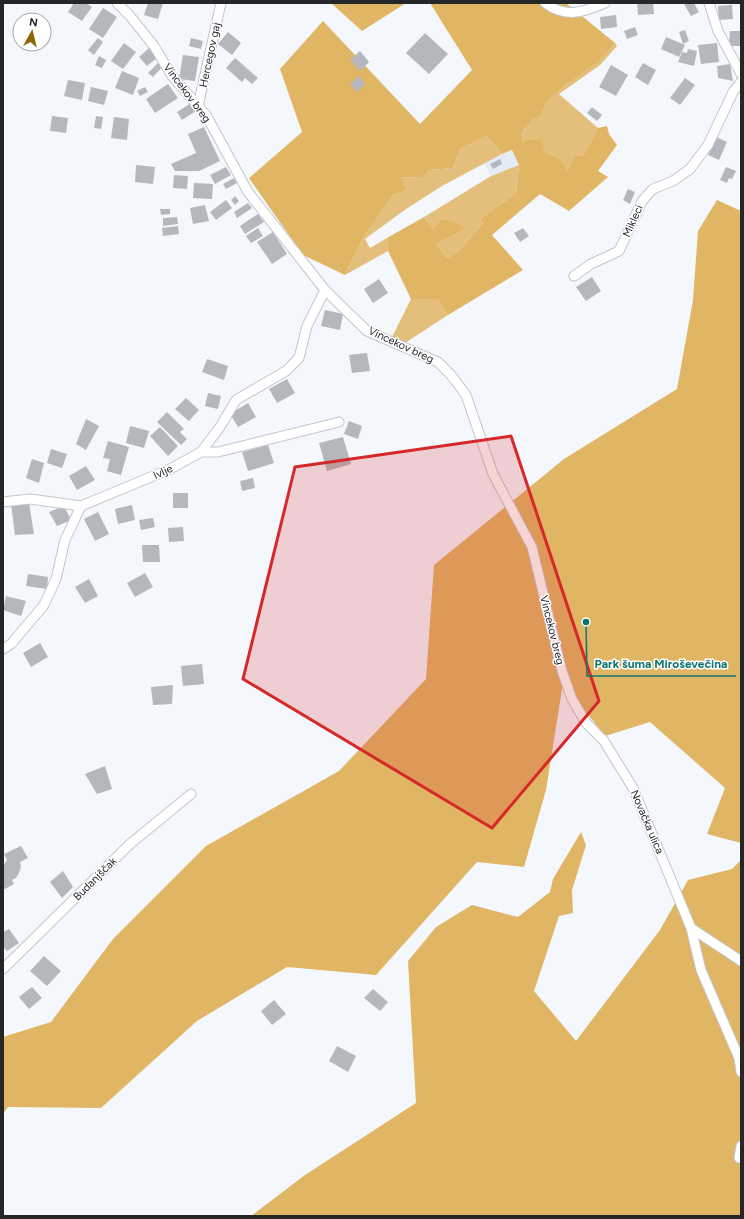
<svg xmlns="http://www.w3.org/2000/svg" width="744" height="1219" font-family="Figtree,sans-serif">
<style>
.built{fill:#e4ecf8}
.green{fill:#e4bf7c}
.forest{fill:#e0b564}
.building{fill:#b4b7bc}
.lines{fill:none;stroke-linecap:round;stroke-linejoin:round}
.street-casing{stroke:#c2c6cb;stroke-width:11}
.street{stroke:#fff;stroke-width:9}
.marked{fill:#d62828;fill-opacity:0.2;stroke:#d62828;stroke-width:3;stroke-linejoin:round}
.labels{text-anchor:middle;dominant-baseline:central;stroke-width:3;stroke-linejoin:round;paint-order:stroke}
.street-label{font-size:11px;fill:#252628;stroke:#fff}
.leader{fill:none;stroke:#0f766e;stroke-width:1.5}
.callout-dot{fill:#0f766e;stroke:#fff;stroke-width:1.5}
.callout-label{font-size:12px;text-anchor:middle;font-weight:bold;fill:#0f766e;stroke:#fff;stroke-width:3;stroke-linejoin:round;paint-order:stroke}
</style>
<rect width="100%" height="100%" fill="#f4f8fd"/>
<path class="built" d="M512,150L519,165L491,176L484,163Z"/>
<path class="green" d="M615,43L617,46L600,65L559,94L598,128L583,156L568,171L561,159L544,151L523,144L522,132L534,119L541,116L546,102Z
M487,136L502,154L442,186L406,209L365,239L370,248L387,238L388,251L345,275L363,238L393,195L407,190L401,177L423,178L429,170L453,168L460,149Z
M519,165L516,193L480,219L483,224L457,252L447,258L436,244L466,229H433L424,217L491,176Z
M411,299H438L448,315L405,343L392,337Z"/>
<path class="forest" d="M331,3H406L362,31Z
M430,3H566L615,43L597,62L568,83L546,102L541,116L534,119L522,132L523,143L529,139L542,141L544,151L561,159L568,171L574,157L583,156L598,128L607,126L609,134L617,145L598,171L608,177L569,211L540,194L492,235L523,270L448,315L438,299H411L388,251L387,238L424,217L433,229L442,219L454,222L466,229L436,244L447,258L457,252L483,224L480,219L516,193L519,165L512,150L502,154L487,136L460,149L453,168L429,170L423,178L401,177L407,190L393,195L363,238L345,275L303,255L249,178L302,132L280,69L323,21L420,124L472,70Z
M717,200L741,211V843L707,834L725,788L650,722L605,736L563,683L546,790L524,867L477,862L376,975L287,967L197,1021L101,1108L8,1107L3,1114V1037L51,1022L113,939L206,846L339,771L426,679L434,565L564,459L677,389L693,300L698,231Z
M581,832L586,845L572,890L573,913L559,916L534,991L576,1041L660,930L688,880L732,869L741,860V1216H251L305,1175L416,1103L408,961L436,927L472,905L518,917L550,892L553,879Z"/>
<path class="building" d="M74,3H86L92,7L82,21L68,12Z
M148,3H163L158,19L144,15Z
M637,3H653L654,14L638,15Z
M685,3H694L699,12L691,16L684,4Z
M732,5L733,19L719,20L718,6Z
M103,8L117,17L103,38L89,29Z
M616,15L617,27L601,29L600,17Z
M635,27L638,35L627,39L624,31Z
M685,30L689,41L683,44L679,32Z
M730,31H741V46H729Z
M228,32L241,43L232,55L218,44Z
M425,33L448,54L429,74L406,53Z
M666,37L685,45L679,57L661,49Z
M98,38L103,42L94,55L88,50Z
M191,38L203,41L201,49L189,46Z
M124,43L136,52L123,69L111,61Z
M717,43L719,62L701,64L698,45Z
M149,48L157,58L147,66L139,57Z
M688,49L697,51L694,66L678,62L682,52L687,53Z
M360,51L369,62L360,71L350,60Z
M183,55L199,57L195,81L179,79Z
M99,56L106,60L102,68L95,65Z
M235,58L258,78L252,84L245,78L242,82L226,68Z
M158,63L162,67L153,77L148,73Z
M643,63L656,70L648,85L635,77Z
M730,64L733,81L718,78L717,66Z
M611,65L628,75L616,96L599,87Z
M122,71L139,78L133,95L115,88Z
M359,76L365,84L357,92L350,84Z
M685,78L695,85L680,105L670,98Z
M68,80L85,83L82,100L64,96Z
M168,84L178,98L155,113L146,99Z
M91,87L108,91L104,105L88,101Z
M145,87L148,92L140,96L137,91Z
M191,103L196,111L182,120L177,112Z
M592,107L602,115L597,121L587,113Z
M52,116L68,118L66,133L50,131Z
M96,116L103,117L101,129L94,128Z
M114,117L129,119L127,140L111,138Z
M204,127L220,161L199,171H175L171,164L196,153L188,134Z
M716,137L727,142L719,160L708,155Z
M500,159L502,164L493,169L490,164Z
M136,165L155,167L153,184L135,182Z
M226,167L231,175L215,184L210,175Z
M726,167L736,171L732,179L729,178L727,183L720,180Z
M174,175L188,176L187,189L173,188Z
M234,178L237,183L226,189L223,184Z
M194,183L213,184L212,199L193,198Z
M628,189L635,192L630,204L623,200Z
M235,196L239,201L235,205L231,200Z
M226,200L232,208L216,220L210,212Z
M248,203L252,208L237,218L234,212Z
M205,205L209,221L193,224L190,208Z
M160,209H170V214L161,215Z
M258,214L264,222L245,234L240,226Z
M177,217L178,224L163,226V218Z
M178,226L179,234L163,236L162,228Z
M258,228L263,236L251,243L246,236Z
M523,228L529,236L520,242L514,233Z
M273,232L287,254L272,264L257,242Z
M592,277L601,291L586,301L576,287Z
M379,279L388,293L373,303L364,289Z
M325,310L343,314L340,330L321,326Z
M367,353L370,371L352,373L349,355Z
M207,359L228,366L224,380L202,372Z
M287,379L295,393L277,403L269,389Z
M208,393L221,396L218,409L205,406Z
M186,398L199,410L189,421L175,409Z
M248,403L256,417L238,427L230,414Z
M167,412L184,429L180,432L187,439L181,445L157,422Z
M86,419L99,426L86,450L76,444Z
M349,421L362,426L358,439L344,434Z
M130,426L149,431L144,448L126,443Z
M160,427L178,446L168,456L150,436Z
M343,437L351,464L327,471L319,443Z
M108,441L129,447L121,475L107,471L110,459L103,458Z
M268,445L274,463L248,471L242,452Z
M51,449L67,454L62,468L47,463Z
M32,459L44,463L39,483L26,478Z
M86,466L95,480L77,490L69,476Z
M253,478L255,488L242,491L240,481Z
M173,493H188V508H173Z
M29,503L34,534L15,535L11,504Z
M132,505L135,520L118,524L115,509Z
M64,506L71,520L57,526L49,512Z
M98,512L109,534L95,541L84,519Z
M153,518L155,527L141,530L139,520Z
M183,527L184,541L169,542L168,528Z
M142,545H159L160,562H143Z
M145,573L153,587L135,597L127,583Z
M28,574L48,577L47,589L26,586Z
M89,579L98,596L85,603L75,587Z
M6,596L26,601L21,616L3,610Z
M40,643L48,657L31,667L23,653Z
M202,664L204,684L183,686L181,666Z
M173,685L172,704L153,705L151,687Z
M105,766L112,789L97,794L85,774Z
M21,846L28,858L20,862L21,867L19,873L16,878L12,880L14,884L3,890V866L7,860L4,854Z
M63,871L73,887L62,898L50,882Z
M9,929L19,943L7,951L3,947V932Z
M44,956L61,971L47,986L30,971Z
M32,987L42,998L29,1009L19,997Z
M373,989L388,1002L380,1011L364,998Z
M274,1000L286,1014L272,1025L261,1011Z
M337,1046L356,1056L348,1072L329,1061Z"/>
<g class="lines">
<defs>
<path id="street" d="M117,3L130,16L154,46L172,76L206,115L248,192L325,290L367,331L438,362L451,375L466,395L493,474L532,547L562,671L572,699L586,723L604,741L633,788L691,928L701,970L739,1058L741,1072
M545,3C566,19 583,12 605,3
M709,3L718,31L741,74
M198,106L221,3
M574,276L591,264L619,251L642,201L653,189L673,181L690,169L708,145L733,92L741,82
M201,452H218L339,422
M3,502L30,499L81,506
M3,649L11,644L44,605L56,579L65,540L81,506L170,469L201,452L220,427L236,400L286,371L299,358L307,326L325,290
M691,928L741,961
M3,969L130,844L191,794
M739,1158L741,1146"/>
</defs>
<use href="#street" class="street-casing"/>
<use href="#street" class="street"/>
</g>
<path class="marked" d="M511,436L599,701L492,828L243,679L295,467Z"/>
<g class="labels">
<g class="street-label">
<text transform="translate(210 55) rotate(-78)">Hercegov gaj</text>
<text transform="translate(187 93) rotate(53)">Vincekov breg</text>
<text transform="translate(633 221) rotate(-66)">Mikleci</text>
<text transform="translate(401 345) rotate(25)">Vincekov breg</text>
<text transform="translate(163 472) rotate(-24)">Ivlje</text>
<text transform="translate(552 630) rotate(76)">Vincekov breg</text>
<text transform="translate(647 822) rotate(67)">Novačka ulica</text>
<text transform="translate(95 879) rotate(-45)">Budanjščak</text>
</g>
</g>
<path class="leader" d="M586 622L587 676H736"/>
<circle class="callout-dot" cx="586" cy="622" r="4"/>
<g class="callout-label">
<text x="661" y="668">Park šuma Miroševečina</text>
</g>
<rect width="744" height="1219" fill="none" stroke="#252628" stroke-width="8"/>
<g transform="translate(32 32) rotate(8)"><circle r="19" fill="#ffffff" stroke="#a8a8a9"/>
<path d="M0-3L7 15L0 10L-7 15Z" fill="#8c6607"/>
<text y="-6" font-size="11" font-weight="bold" text-anchor="middle" fill="#252628">N</text>
</g>
</svg>
